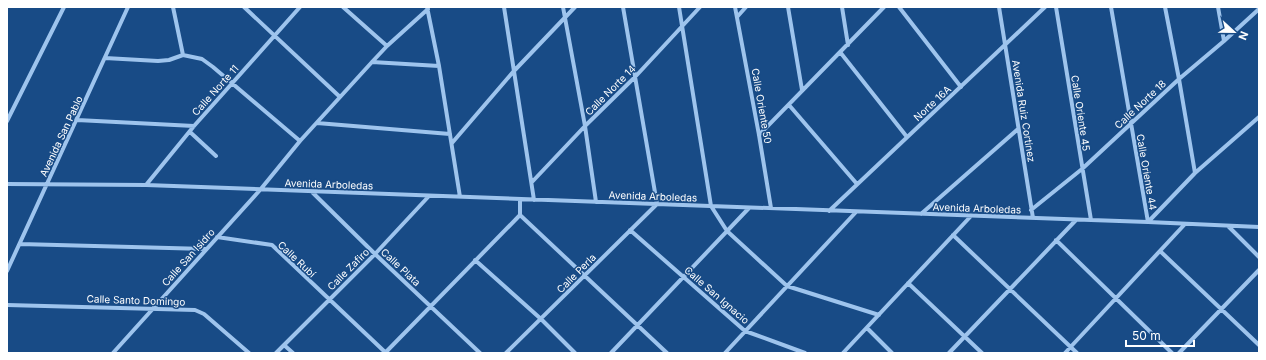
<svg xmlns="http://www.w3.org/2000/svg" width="1266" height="360" font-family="Inter,sans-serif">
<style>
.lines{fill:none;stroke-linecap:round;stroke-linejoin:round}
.street{stroke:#9ec4ed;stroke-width:4}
.labels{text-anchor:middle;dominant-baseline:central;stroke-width:3;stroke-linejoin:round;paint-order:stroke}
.street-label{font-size:10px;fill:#fff;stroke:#184b86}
</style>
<rect width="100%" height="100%" fill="#184b86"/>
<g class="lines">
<path class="street" d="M173,7L183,55
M244,7L340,97
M343,7L387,46
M427,7L439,66L460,197
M504,7L534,200
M563,7L585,126L596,202
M679,7L711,206L727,231L787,286L879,315
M735,7L759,135L771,208
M788,7L802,90
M842,7L848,45
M899,7L961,87
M999,7L1033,218
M1056,7L1091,220
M1111,7L1148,222
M1165,7L1179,79L1195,173
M1218,7L1224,41
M737,17L746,7
M840,52L907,137
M105,58L158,61L169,60L183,55L202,59L213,67L300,141
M372,62L439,66
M789,105L857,184
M77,120L194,126
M7,121L64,7
M317,123L450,134
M190,132L216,156
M759,135L884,7
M452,143L513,72L575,7
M532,182L585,126L635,77L700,7
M7,184L146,185L1091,220L1148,222L1259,227
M146,185L194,126L300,7
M312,192L375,254L480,353
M1031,210L1082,169L1179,79L1224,41L1259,9
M829,211L1045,7
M921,214L1018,129
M520,215L667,353
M520,215V199
M1148,222L1195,173L1259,117
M1228,226L1259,257
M630,230L745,331L805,353
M953,235L1077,353
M217,237L272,245L386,353
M1056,240L1172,353
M20,244L206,249
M1160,251L1259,345
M475,260L541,319L575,353
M7,271L128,7
M908,283L982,353
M7,305L195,310L204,314L249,353
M867,328L892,353
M284,345L293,353
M113,353L260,190L300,141L372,62L387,46L428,9
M276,353L375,254L429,196
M385,353L520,215
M506,353L657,204L623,7
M611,353L749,208
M725,353L856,212
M843,353L971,216
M949,353L1076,220
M1065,353L1185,224
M1179,353L1259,270"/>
</g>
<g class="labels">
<g class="street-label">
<text transform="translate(215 90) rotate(-48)">Calle Norte 11</text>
<text transform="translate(610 90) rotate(-45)">Calle Norte 14</text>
<text transform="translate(932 103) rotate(-43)">Norte 16A</text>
<text transform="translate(1140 104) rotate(-43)">Calle Norte 18</text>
<text transform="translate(762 106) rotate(80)">Calle Oriente 50</text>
<text transform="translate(1024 111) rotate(81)">Avenida Ruiz Cortinez</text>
<text transform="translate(1081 113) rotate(81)">Calle Oriente 45</text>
<text transform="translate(61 136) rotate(-65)">Avenida San Pablo</text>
<text transform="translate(1147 172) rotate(80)">Calle Oriente 44</text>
<text transform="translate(329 184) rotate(2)">Avenida Arboledas</text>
<text transform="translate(653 196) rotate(2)">Avenida Arboledas</text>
<text transform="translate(977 208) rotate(2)">Avenida Arboledas</text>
<text transform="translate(188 257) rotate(-48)">Calle San Isidro</text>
<text transform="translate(297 259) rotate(43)">Calle Rubí</text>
<text transform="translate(401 267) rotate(43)">Calle Plata</text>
<text transform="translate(348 269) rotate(-45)">Calle Zafiro</text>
<text transform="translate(576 273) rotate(-45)">Calle Perla</text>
<text transform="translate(717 295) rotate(41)">Calle San Ignacio</text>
<text transform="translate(136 300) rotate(2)">Calle Santo Domingo</text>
</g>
</g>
<rect width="1266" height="360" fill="none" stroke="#ffffff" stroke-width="16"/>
<g transform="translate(1234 32) rotate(112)" stroke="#184b86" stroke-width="3" paint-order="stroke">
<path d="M0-3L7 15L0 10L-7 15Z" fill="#ffffff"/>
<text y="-6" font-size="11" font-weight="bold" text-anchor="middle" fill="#ffffff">N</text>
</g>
<path d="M1126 340v6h68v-6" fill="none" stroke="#ffffff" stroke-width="2"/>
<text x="1132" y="340" font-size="12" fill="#ffffff" stroke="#184b86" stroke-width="3" paint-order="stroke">50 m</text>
</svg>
